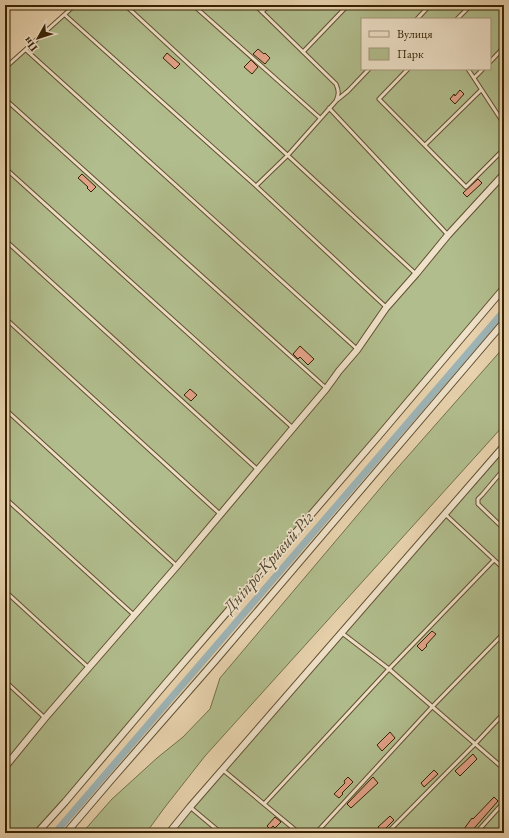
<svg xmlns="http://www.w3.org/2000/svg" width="509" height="838" font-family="'EB Garamond',serif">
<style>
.green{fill:#b1bd8d;stroke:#747048;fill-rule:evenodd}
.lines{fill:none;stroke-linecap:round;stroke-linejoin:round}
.canal{stroke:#9db4b6;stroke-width:7}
.building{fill:#e2a288;stroke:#372203}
.service-casing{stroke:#634e2e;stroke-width:5}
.minor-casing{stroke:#634e2e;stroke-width:8}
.service{stroke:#efe2ca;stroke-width:3}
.minor{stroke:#efe2ca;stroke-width:6}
.labels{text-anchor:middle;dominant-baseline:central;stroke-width:3.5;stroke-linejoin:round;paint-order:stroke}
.water-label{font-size:17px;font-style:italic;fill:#504630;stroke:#efe2ca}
</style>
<rect width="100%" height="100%" fill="#e7d2ad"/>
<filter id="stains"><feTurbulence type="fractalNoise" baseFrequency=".005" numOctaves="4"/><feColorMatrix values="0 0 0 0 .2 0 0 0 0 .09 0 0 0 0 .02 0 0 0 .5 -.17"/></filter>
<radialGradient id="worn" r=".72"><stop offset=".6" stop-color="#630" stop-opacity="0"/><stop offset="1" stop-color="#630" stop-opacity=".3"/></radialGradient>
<path class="green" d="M75,5H504V288L37,833H5V68ZM362,19H490V69H362Z
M504,347V425L205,756L165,807L146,833H82L112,799L157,758L183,737L210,709L220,678L393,473Z
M504,446V833H169Z"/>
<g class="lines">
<path class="canal" d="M55,833L504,311"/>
</g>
<path class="building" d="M258,49L264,54L265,53L270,58L265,64L253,54Z
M167,53L180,64L175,69L163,58Z
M251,60L258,67L252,74L244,67Z
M460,90L464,94L455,104L450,99L454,94L455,96Z
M82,174L96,187L91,192L87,188L88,187L78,178Z
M478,179L482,183L467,197L463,193Z
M300,346L314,359L308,365L300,357L298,359L293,354Z
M190,389L197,395L191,401L184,395Z
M432,631L436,634L426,645L427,646L422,651L417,646Z
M390,732L395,738L382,751L377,745Z
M473,754L477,759L460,776L455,771Z
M434,770L438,774L424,787L421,783Z
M348,777L353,782L342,793L343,794L339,798L334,794L345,783L344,781Z
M373,777L378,783L351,808L347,804Z
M494,797L498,801L470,833H461L472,818L473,819Z
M390,816L394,820L382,832L378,827Z
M275,817L281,822L275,828L273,826L270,829L267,826Z"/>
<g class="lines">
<defs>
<path id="service" d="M125,5L416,274
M193,5L320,118
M255,5L336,84C339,91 339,94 336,101L288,155L256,186
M262,12L269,5
M65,15L256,186L386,307
M417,19L430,5
M457,19L471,5
M26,50L357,349
M303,52L348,5
M490,62L504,47
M5,68L75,5
M408,69L379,99L466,187L504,149
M468,69L504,124
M474,78L483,69
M5,99L326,388
M337,100L348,91L369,69
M329,108L448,235
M425,145L481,90
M5,168L119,271L293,428
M5,240L258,470
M5,318L220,514
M5,409L177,566
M504,469L482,495L478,499V504L504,529
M5,498L134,615
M445,514L504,569
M5,591L89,668
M342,633L389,669L504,769
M5,681L45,718
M223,770L299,833
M264,804L389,669L494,560
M190,807L221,833
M316,833L432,707L504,633
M387,833L475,744L504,713
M476,833L504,802"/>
<path id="minor" d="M5,767L45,718L177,566L293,428L326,389L339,371L357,350L386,308L416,274L448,235L504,174
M37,833L65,802L166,683L377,438L504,288
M66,833L112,779L215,661L504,322
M169,833L190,807L504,446"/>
</defs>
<use href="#service" class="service-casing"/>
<use href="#minor" class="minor-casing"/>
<use href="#service" class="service"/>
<use href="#minor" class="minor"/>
</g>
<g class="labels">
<g class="water-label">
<text transform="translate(268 562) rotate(-49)">Дніпро-Кривий Ріг</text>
</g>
</g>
<rect width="509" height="838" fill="none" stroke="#e7d2ad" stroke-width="20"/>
<rect x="6" y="6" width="497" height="826" fill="none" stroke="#372203" stroke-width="2"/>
<rect x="10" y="10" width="489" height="818" fill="none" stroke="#372203"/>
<rect x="361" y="18" width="130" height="52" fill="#efe2ca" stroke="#a5957a"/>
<rect x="369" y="31" width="20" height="6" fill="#efe2ca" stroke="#a5957a"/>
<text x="397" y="38" font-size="12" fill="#372203">Вулиця</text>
<rect x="369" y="48" width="20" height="12" fill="#b1bd8d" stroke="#a5957a"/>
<text x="397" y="58" font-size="12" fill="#372203">Парк</text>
<g transform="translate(38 38) rotate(231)" stroke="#efe2ca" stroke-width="3" paint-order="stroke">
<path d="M0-3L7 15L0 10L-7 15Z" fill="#372203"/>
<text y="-6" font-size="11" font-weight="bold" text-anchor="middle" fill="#372203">Пн</text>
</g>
<rect width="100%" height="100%" filter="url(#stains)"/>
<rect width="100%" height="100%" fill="url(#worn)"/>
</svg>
